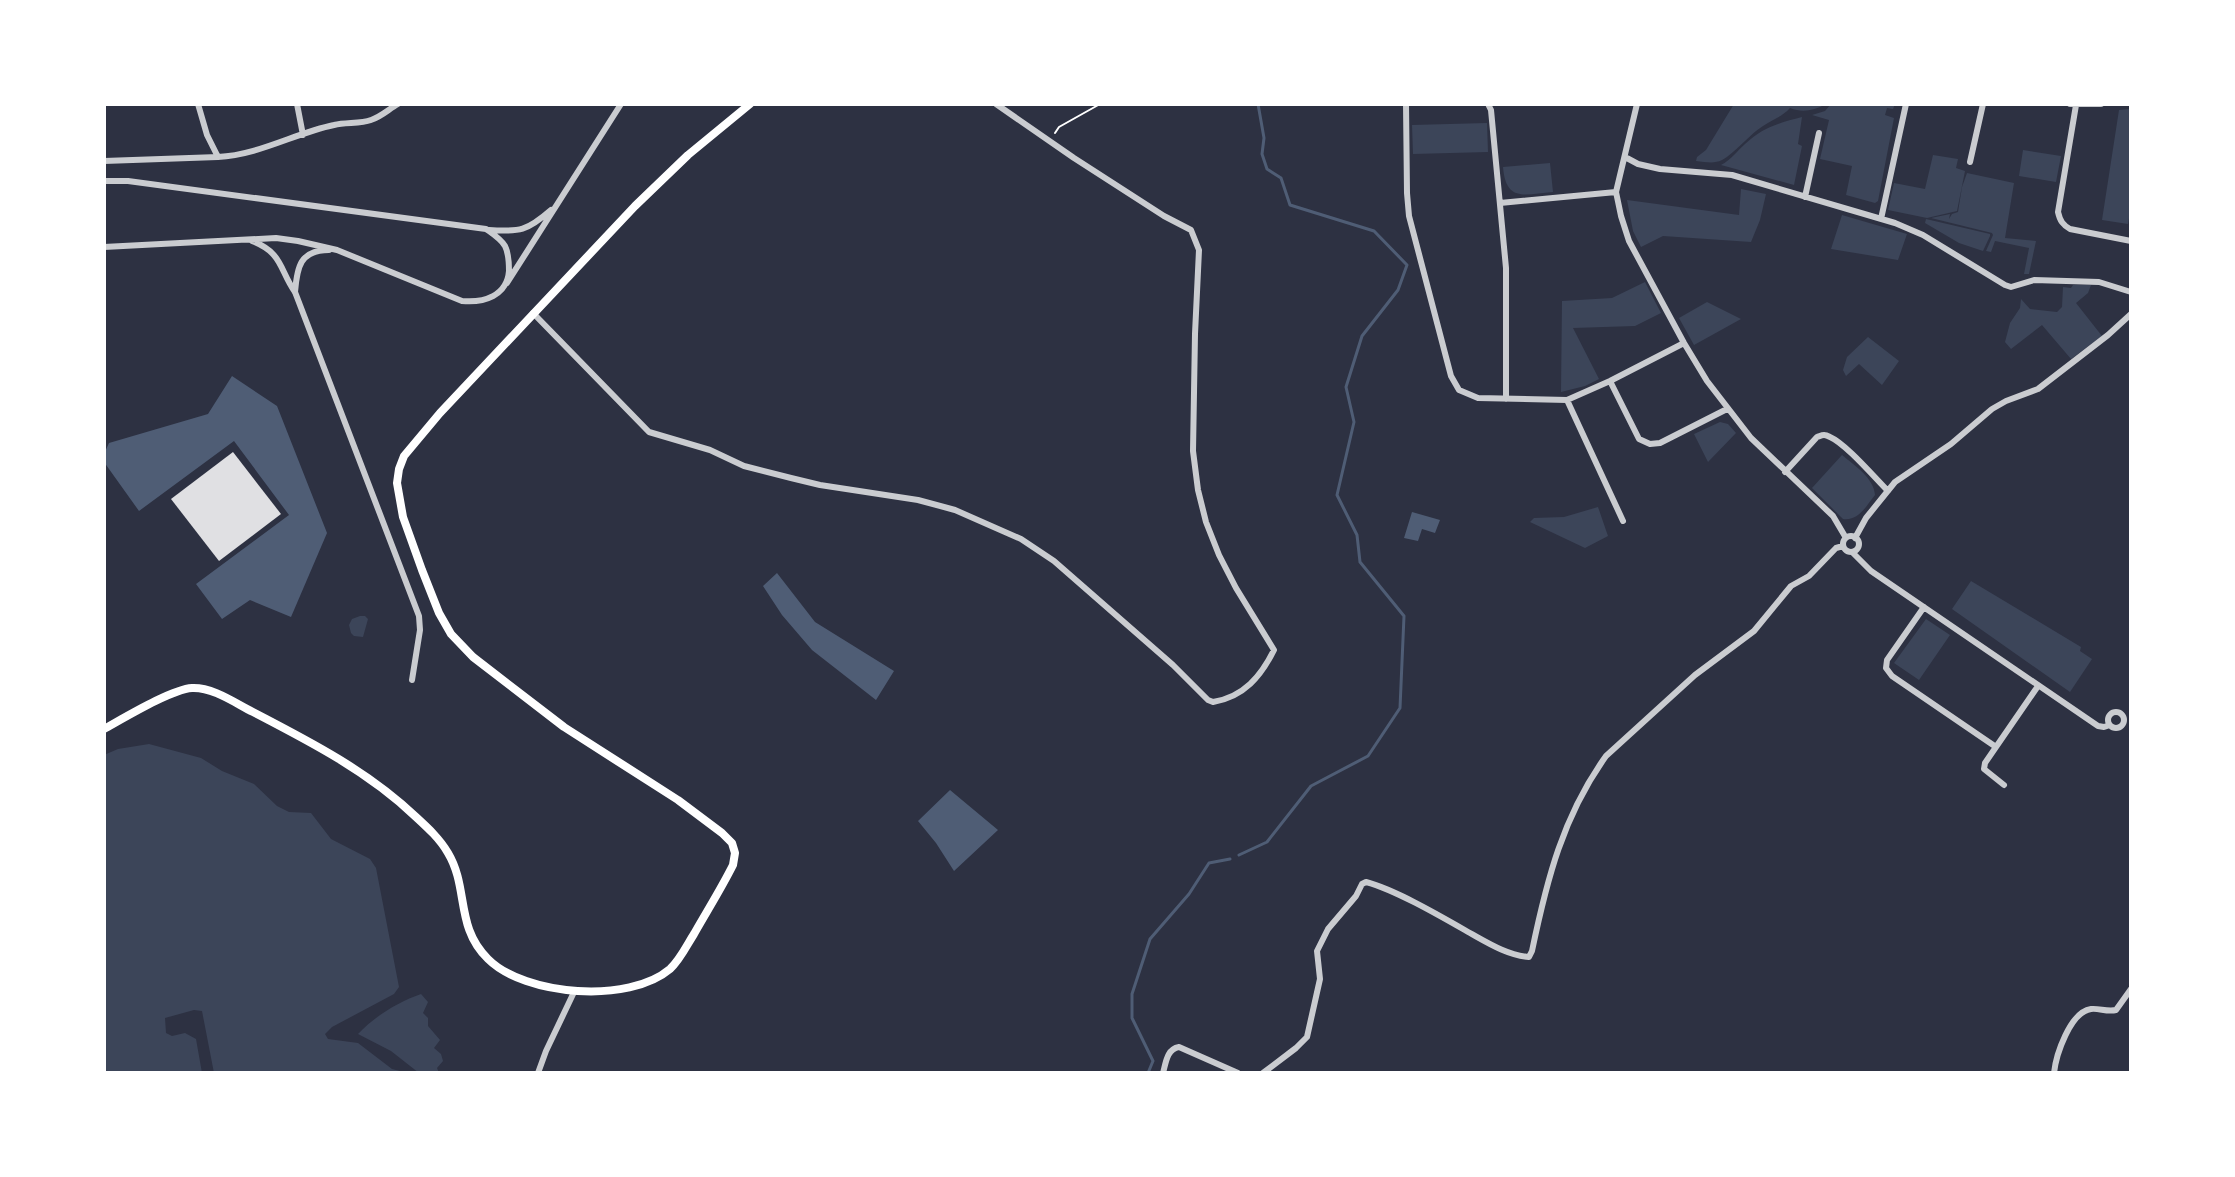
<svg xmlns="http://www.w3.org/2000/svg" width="2235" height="1177" font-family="'PT Sans Narrow',sans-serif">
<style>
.green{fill:#3c4559}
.water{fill:#4f5d75}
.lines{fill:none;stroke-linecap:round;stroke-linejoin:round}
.stream{stroke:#4f5d75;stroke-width:3}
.building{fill:#e0e0e3}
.path{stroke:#fff;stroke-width:2}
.minor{stroke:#caccd0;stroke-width:6}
.secondary{stroke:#fff;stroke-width:8}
</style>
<rect width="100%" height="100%" fill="#2d3142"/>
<path class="green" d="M1734,104H1826C1813,111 1802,113 1790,108C1782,117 1773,119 1763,126C1750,134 1734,154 1722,160C1714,164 1706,162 1696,161L1697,157L1706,150Z
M1831,104H1895L1893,109L1887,108L1885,115L1894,118L1878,201L1875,203L1846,195L1852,166L1820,159L1829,120L1812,115L1825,111Z
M2131,109V207L2128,224L2102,220L2119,110Z
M1802,117L1798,144L1802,146L1794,185L1721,165C1731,160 1737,151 1745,144C1763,127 1779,123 1802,117Z
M1487,123L1488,152L1413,154L1412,125Z
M2023,150L2061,156L2056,182L2019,176Z
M1933,155L1958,159L1956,168L1965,171L1957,211L1927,218L1888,210L1894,183L1925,189Z
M1550,163L1553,192C1525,194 1506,203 1503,167Z
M1967,173L2014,183L2005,238L2036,241L2029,274H2024L2029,248L1995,241L1991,252L1986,251L1993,235L1992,233L1931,218L1950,214L1949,219L1952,214L1958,212L1962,187Z
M1741,189L1766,194L1760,220L1751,242L1663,236L1641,247L1633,231L1627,200L1739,215Z
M1842,215L1907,234L1898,260L1831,249Z
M1926,219L1990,234V236L1983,251L1959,243L1925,223Z
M1645,282L1661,313L1635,326L1573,328L1599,379L1585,386L1561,392L1562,301L1612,298Z
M2073,285H2091L2088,293L2076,303L2102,336L2071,359L2042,325L2011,349L2005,342L2010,323L2020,308L2021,299L2030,309L2057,312L2062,307L2063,287L2071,288Z
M1707,302L1741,319L1694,345L1679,318Z
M1868,337L1899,361L1882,385L1859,364L1846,376L1843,370L1847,357Z
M1720,422L1728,424L1736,433L1708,462L1694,434Z
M1842,455C1855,466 1874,478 1875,495C1866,506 1859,521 1843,519L1812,488Z
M1598,507L1608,536L1585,548L1530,522L1534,518L1564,517Z
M1971,581L2081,647L2080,651L2092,659L2070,692L1952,609Z
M360,616H365L368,619L363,637L354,636L351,633L349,625L352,619Z
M1926,619L1950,635L1919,680L1894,663Z
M149,744L201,758L222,771L254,784L277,806L289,812L311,813L331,839L370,859L376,868L399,987L394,994L332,1027L325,1034L328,1039L358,1043L392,1069L408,1073H214L202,1011L194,1010L165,1018L166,1033L172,1036L185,1033L196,1039L202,1073H104V755L118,749Z
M421,994L428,1002L423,1013L428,1018V1026L440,1040L434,1048L441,1054L443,1061L437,1068L439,1073H419L391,1051L358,1034C375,1016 398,1002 421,994Z"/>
<path class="water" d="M232,376L277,406L327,533L291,617L250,600L222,619L196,584L289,515L234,441L139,511L104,462V454L109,443L208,414Z
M1412,512L1440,520L1435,533L1422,529L1418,541L1404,538Z
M777,573L815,622L894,671L876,700L812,650L782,615L763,586Z
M950,790L998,830L954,871L936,843L918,821Z"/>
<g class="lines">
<path class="stream" d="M1239,855L1267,842L1311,786L1368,756L1400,708L1404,616L1360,562L1357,535L1337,495L1354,422L1346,387L1362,336L1398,290L1407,265L1374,231L1290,205L1281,178L1267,169L1262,154L1264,138L1258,104
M1148,1073L1153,1061L1132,1018V994L1150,939L1189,894L1209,863L1230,859"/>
</g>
<path class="building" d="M233,452L281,514L219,561L171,499Z"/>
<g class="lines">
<path class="path" d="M1055,133L1059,127L1100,104"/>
<path class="minor" d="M198,104L207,135L218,157C259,155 295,133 334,125C346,122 360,124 371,120C381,117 389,109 398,104
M297,104L303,135
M1406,104L1407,193L1409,216L1451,376L1459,390L1478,398L1567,400L1610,381L1684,343
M1488,104L1491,110L1506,268V399
M1637,104L1616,192L1621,216L1629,241L1684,343L1707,381L1751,438L1833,516L1846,538
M2070,104H2101
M2076,105L2058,212C2060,221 2063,225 2070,229L2131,241
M1625,157L1638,164L1660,169L1732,175L1895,223L1923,235L2005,285L2011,287L2034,280L2099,282L2131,292
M104,161L218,157
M1970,162L1983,104
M104,181H128L486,229C493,234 501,239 505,246C509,254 509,263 509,271C507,296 484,303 462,301L337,250L298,241L276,238L104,247
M1805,197L1819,133
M1500,203L1616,192
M1881,219L1906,104
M489,230C520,232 527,231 551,210
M252,241C283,253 279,269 295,292L419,616L420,630L412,680
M507,283L621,104
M295,292C297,267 300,250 329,250
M533,313L649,432L710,450L744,466L791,478L820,485L918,500L955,510L1021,539L1054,561L1173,665L1208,700L1213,702C1244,697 1261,676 1274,650L1236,588L1219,555L1206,522L1198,490L1193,451L1195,334L1199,250L1191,230L1164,216L1074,158L996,104
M1610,381L1639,439L1650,444L1660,443L1727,409
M1567,400L1623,521
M1785,472L1817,437C1823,435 1824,434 1830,437C1846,444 1874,477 1888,491
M1843 544a8 8 0 1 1 16 0a8 8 0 1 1-16 0Z
M1855,538L1866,518L1895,482L1951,444L1992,409L2006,401L2038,389L2108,335L2131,314
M1852,552L1871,571L2098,726L2104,727L2110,725
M1924,607L1887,660L1886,668L1892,676L1996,747
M2108 720a8 8 0 1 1 16 0a8 8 0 1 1-16 0Z
M2004,785L1984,769L1985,763L2038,686
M538,1073L546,1051L575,990
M1163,1073C1166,1062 1167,1049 1179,1047L1238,1073
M1263,1073L1296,1048L1307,1037L1320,979L1317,951L1328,929L1356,896L1362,884L1366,882C1396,890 1442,917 1470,933C1488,943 1507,955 1529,957L1532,951C1547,879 1563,816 1606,756L1695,675L1754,631L1791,586L1809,576L1836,548L1843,546
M2054,1073C2056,1055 2070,1012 2091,1009C2099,1008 2107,1012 2116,1010L2131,989"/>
<path class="secondary" d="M104,729C124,718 172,689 192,688C213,687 235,703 253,712C311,742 369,772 416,817C428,828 440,839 448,853C469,888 455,927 488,959C525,996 629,1004 670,969C680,960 687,945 694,934C707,911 721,889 733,865L735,853L732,843L722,833L678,800L564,727L473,657L451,634L439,613L422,570L403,517L397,483L399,469L404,456L440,413L635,206L688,155L750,104"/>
</g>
<rect width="2235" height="1177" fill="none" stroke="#ffffff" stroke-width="212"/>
</svg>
